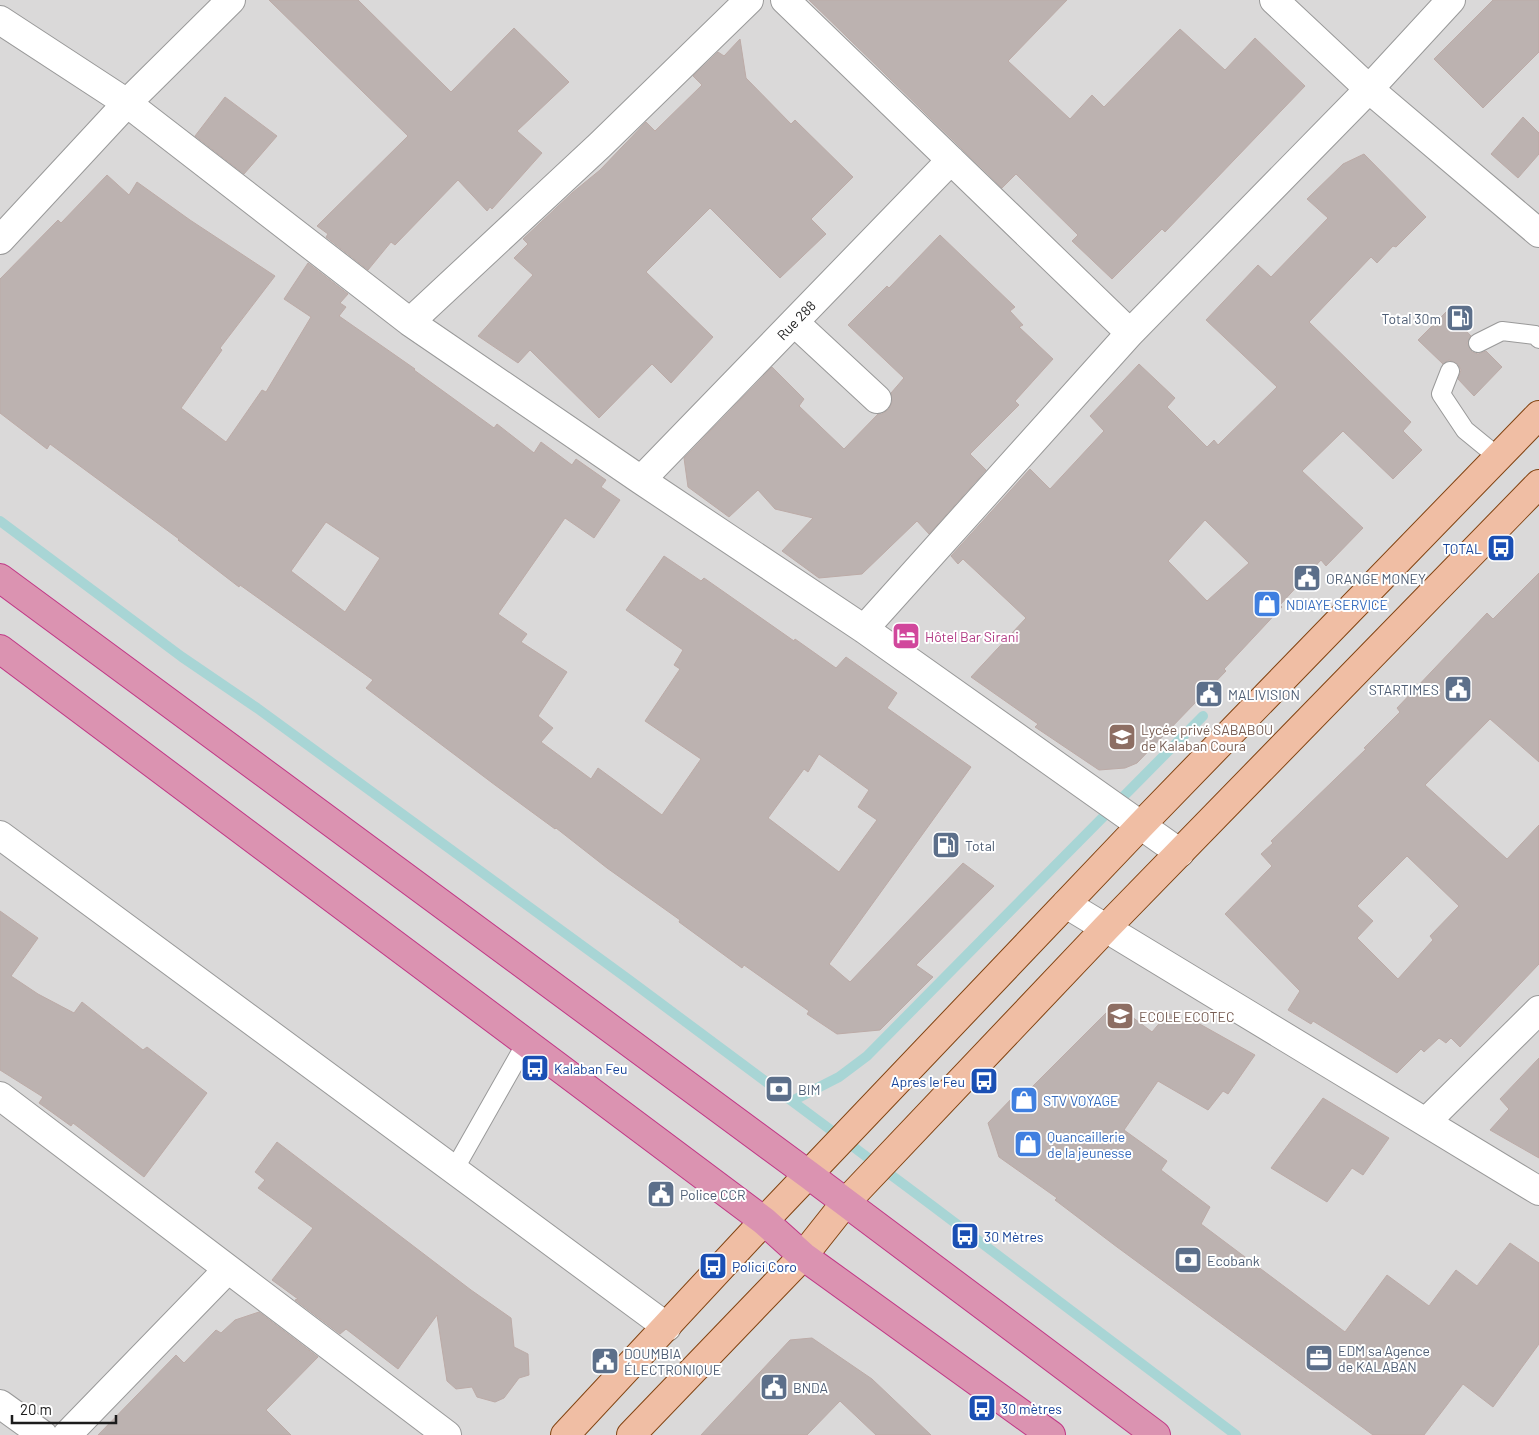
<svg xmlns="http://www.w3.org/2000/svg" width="1539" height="1435" font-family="Barlow,sans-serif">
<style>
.residential{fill:#dad9d9}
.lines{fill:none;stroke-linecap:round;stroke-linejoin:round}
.stream{stroke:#a8d5d5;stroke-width:10}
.building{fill:#bcb2b0;stroke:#bcaba7;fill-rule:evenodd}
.lane-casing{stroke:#999;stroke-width:20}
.street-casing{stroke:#999;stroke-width:30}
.primary-casing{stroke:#824311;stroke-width:30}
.highway-casing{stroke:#c13886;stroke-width:30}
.lane{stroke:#fff;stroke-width:18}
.street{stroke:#fff;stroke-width:28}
.primary{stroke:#f0bea4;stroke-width:28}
.highway{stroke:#db93b1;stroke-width:28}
.labels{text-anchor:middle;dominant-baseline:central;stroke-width:4;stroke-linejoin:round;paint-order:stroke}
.service-label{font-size:14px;fill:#4e5e75;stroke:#fff;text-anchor:start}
.street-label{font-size:14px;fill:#1c1c1c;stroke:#fff}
.transit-label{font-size:14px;fill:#164399;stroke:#fff;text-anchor:start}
.shop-label{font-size:14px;fill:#366cbe;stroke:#fff;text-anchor:start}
.hotel-label{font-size:14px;fill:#b23c85;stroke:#fff;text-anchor:start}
.education-label{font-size:14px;fill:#785e54;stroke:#fff;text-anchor:start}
</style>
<rect width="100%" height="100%" fill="#ece7e3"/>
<path class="residential" d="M0,0H1539V1435H0Z"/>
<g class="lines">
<path class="stream" d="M0,521L182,657L257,708L628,979L930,1204L1236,1435
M792,1101L839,1077L867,1056L1203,716"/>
</g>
<path class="building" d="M269,0H358L451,92L514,28L569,82L517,131L542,153L492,209L490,207L487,211L458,180L395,245L391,242L368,270L326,237L328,234L317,226L408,136Z
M809,0H1067L1008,61L1070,119L1092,95L1104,107L1180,29L1225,70L1255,38L1305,86L1165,232L1162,229L1112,279L1072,241L1078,235L1016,174L1002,188Z
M1493,0H1539V52L1483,108L1434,59Z
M740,39L746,78L791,124L795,120L853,177L811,219L826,234L780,278L710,208L646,272L713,337L671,383L652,364L599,418L530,350L518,363L478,336L533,275L514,258L528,244L523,239L572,193L600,170L646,122L655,131L702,85L693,76L718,52L724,56Z
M225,97L277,136L244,174L195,136Z
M1523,117L1539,133V154L1518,178L1491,154Z
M1364,154L1426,217L1396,247L1393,246L1377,263L1371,257L1309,322L1411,422L1403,431L1422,450L1393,479L1343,431L1302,471L1363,528L1326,566L1321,560L1280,605L1282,607L1224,669L1226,671L1137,763L1125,768L1099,770L1035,727L1038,724L971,677L1026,618L963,559L958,564L951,556L1030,469L1050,489L1104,431L1090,416L1139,364L1175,398L1167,407L1207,447L1214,440L1218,445L1277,387L1206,320L1258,265L1271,277L1328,218L1307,199L1343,164ZM1205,520L1249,563L1207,601L1168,561Z
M107,175L129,195L137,182L190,220L275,276L220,348L222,350L181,408L226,442L262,390L266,392L311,317L284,299L308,263L348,294L340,303L346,307L339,316L415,369L414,370L494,428L497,424L534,453L541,442L572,465L576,459L606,480L601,487L620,500L594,538L565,518L498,614L527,634L521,642L567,672L538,716L553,728L541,742L591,779L598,768L662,815L701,759L645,721L680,669L674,665L683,650L626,610L664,556L701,581L704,578L794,641L795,639L836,668L846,657L897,693L887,708L971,767L829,964L850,982L963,863L994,886L916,965L933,977L880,1030L837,1034L807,1014L809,1011L744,965L742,968L679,922L680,920L607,868L556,828L555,829L495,785L366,688L373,680L240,585L239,587L178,540L179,539L50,444L47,449L0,413V279L58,220L61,223ZM326,522L380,558L345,612L291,571ZM819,754L869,790L858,807L877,820L839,872L768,818L804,769L808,772Z
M940,235L1015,307L1010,311L1023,325L1019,327L1053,359L1015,401L1019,405L970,454L986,470L929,534L917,521L862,574L819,578L782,551L813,518L775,509L758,490L729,517L688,487L684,458L772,367L804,399L799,406L844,449L878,414H882L889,409L892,402L891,393L904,378L848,325L887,286L889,288Z
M1447,311L1471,336L1467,343L1472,352L1478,354L1486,351L1502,367L1474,396L1458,379L1461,370L1458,364L1449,360L1443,364L1418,340Z
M1539,573V762L1490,719L1425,785L1507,859L1539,825V964L1460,1047L1451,1038L1446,1043L1439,1038L1424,1052L1421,1049L1397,1073L1313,1021L1311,1024L1288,1010L1300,991L1225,914L1272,866L1261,854L1273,843L1271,841L1366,749L1364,748L1400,712L1397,708L1487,613L1493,619ZM1407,856L1459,906L1430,936L1433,940L1398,979L1357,938L1373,921L1357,906Z
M0,911L38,938L11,976L38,994L74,1013L82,1002L143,1050L147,1047L207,1093L144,1177L73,1123L71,1126L39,1103L43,1097L0,1070Z
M1115,1004L1152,1032L1168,1013L1185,1023L1189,1018L1255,1055L1228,1094L1223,1091L1208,1110L1158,1081L1124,1130L1167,1161L1161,1170L1210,1207L1201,1224L1345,1332L1387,1275L1429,1306L1456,1270L1477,1286L1510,1243L1539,1263V1344L1493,1407L1463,1384L1424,1435H1373L1117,1247L1055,1200L1057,1198L999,1157L988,1123L1016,1094L1021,1098Z
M1539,1058V1158L1490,1130L1509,1109L1500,1099Z
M1323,1098L1389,1138L1363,1175L1352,1168L1327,1202L1271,1168Z
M277,1142L471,1290L511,1318L514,1347L528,1354L529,1375L519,1378L504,1398L495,1402L477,1397L472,1387L456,1389L447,1381L437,1315L398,1369L346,1329L340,1334L295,1300L298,1299L272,1280L313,1228L258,1188L265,1180L255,1172Z
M259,1312L318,1357L266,1410L291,1435H98L176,1355L184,1363L216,1330L221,1333L235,1320Z
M812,1338L872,1379L931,1435H876L840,1401L807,1435H701L790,1340Z"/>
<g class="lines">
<defs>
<path id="lane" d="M1478,343L1502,331L1535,335L1539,339
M1450,371L1441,394L1465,430L1498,457
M454,1170L526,1043"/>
<path id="street" d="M785,0L1130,333
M1274,0L1369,89L1539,233
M0,20L127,103L410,322L641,480L864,629L1180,853
M0,240L127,103L231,0
M410,322L600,145L749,0
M794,322L877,399
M641,480L951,160
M864,629L1130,333L1369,89L1451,0
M0,835L667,1327
M1066,904L1539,1191
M0,1096L447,1435
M1426,1122L1539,1010
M0,1404L43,1435
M67,1435L228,1269"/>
<path id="primary" d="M565,1435L764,1221L1141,825L1539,415
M631,1435L803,1256L845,1203L1106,928L1539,484"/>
<path id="highway" d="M0,578L809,1175L1156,1435
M0,649L764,1221L803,1256L1051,1435"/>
</defs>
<use href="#lane" class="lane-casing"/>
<use href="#street" class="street-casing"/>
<use href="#primary" class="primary-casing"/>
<use href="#highway" class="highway-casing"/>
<use href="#lane" class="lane"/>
<use href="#street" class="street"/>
<use href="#primary" class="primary"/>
<use href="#highway" class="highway"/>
</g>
<defs>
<symbol id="fuel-square" viewBox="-11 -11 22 22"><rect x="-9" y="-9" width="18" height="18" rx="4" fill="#5c6f8a" stroke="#fff"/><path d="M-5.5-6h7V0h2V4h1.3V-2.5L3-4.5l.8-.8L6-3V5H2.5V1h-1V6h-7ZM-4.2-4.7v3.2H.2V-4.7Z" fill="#fff"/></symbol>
<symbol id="bus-square" viewBox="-11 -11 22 22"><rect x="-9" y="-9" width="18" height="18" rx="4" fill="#1a4fb4" stroke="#fff"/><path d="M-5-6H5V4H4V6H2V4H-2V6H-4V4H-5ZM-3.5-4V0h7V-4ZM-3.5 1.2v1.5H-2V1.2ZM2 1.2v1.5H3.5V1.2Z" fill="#fff"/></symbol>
<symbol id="civic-square" viewBox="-11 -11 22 22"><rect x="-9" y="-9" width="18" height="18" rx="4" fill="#5c6f8a" stroke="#fff"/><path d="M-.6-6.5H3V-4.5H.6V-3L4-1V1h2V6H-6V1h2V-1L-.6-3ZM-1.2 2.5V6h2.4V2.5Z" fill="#fff"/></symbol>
<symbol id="shop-square" viewBox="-11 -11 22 22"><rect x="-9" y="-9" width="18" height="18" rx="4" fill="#3f7fe0" stroke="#fff"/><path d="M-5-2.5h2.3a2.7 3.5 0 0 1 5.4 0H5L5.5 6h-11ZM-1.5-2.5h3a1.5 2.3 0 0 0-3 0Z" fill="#fff"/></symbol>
<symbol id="hotel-square" viewBox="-11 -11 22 22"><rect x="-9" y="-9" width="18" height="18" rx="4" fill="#d1479c" stroke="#fff"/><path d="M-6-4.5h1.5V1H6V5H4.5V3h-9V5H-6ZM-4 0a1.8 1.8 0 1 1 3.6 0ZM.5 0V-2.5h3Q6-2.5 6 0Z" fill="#fff"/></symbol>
<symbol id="school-square" viewBox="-11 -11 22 22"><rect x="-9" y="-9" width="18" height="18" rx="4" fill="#8d6e63" stroke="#fff"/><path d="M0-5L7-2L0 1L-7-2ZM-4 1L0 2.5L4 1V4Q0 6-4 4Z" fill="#fff"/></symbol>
<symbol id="university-square" viewBox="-11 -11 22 22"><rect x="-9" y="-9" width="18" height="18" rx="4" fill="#8d6e63" stroke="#fff"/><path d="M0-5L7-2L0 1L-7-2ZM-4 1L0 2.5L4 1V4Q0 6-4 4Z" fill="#fff"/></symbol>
<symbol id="bank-square" viewBox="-11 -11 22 22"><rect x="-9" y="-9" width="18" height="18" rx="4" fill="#5c6f8a" stroke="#fff"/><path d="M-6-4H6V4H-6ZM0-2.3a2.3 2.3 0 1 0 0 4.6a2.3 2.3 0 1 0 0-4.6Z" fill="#fff"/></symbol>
<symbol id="office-square" viewBox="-11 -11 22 22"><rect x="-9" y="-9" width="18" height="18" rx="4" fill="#5c6f8a" stroke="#fff"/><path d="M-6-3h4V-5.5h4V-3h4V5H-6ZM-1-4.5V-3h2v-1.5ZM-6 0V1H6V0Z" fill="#fff"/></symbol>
</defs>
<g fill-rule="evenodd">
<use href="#fuel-square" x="1444" y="302" width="32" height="32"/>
<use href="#bus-square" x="1485" y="532" width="32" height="32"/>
<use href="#civic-square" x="1291" y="562" width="32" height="32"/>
<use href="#shop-square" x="1251" y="588" width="32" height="32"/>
<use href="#hotel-square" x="890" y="620" width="32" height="32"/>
<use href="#civic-square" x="1442" y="673" width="32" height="32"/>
<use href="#civic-square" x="1193" y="678" width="32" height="32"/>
<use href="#school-square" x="1106" y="721" width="32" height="32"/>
<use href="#fuel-square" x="930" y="829" width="32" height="32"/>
<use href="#university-square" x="1104" y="1000" width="32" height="32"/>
<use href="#bus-square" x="519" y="1052" width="32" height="32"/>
<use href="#bus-square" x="968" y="1065" width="32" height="32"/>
<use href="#bank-square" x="763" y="1073" width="32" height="32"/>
<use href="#shop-square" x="1008" y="1084" width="32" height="32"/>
<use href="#shop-square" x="1012" y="1128" width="32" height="32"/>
<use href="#civic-square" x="645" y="1178" width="32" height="32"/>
<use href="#bus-square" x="949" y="1220" width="32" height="32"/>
<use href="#bank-square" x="1172" y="1244" width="32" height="32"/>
<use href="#bus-square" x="697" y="1250" width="32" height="32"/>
<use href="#office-square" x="1303" y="1342" width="32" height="32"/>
<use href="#civic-square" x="589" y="1345" width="32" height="32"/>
<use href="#civic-square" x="758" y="1371" width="32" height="32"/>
<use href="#bus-square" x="966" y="1392" width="32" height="32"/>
</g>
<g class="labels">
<g class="service-label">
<text x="1441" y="318" text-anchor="end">Total 30m</text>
<text x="1326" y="578">ORANGE MONEY</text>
<text x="1439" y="689" text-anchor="end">STARTIMES</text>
<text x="1228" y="694">MALIVISION</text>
<text x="965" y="845">Total</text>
<text x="798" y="1089">BIM</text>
<text x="680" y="1194">Police CCR</text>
<text x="1207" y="1260">Ecobank</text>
<text x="1338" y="1350">EDM sa Agence<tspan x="1338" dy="16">de KALABAN</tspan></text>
<text x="624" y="1353">DOUMBIA<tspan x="624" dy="16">ÉLECTRONIQUE</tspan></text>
<text x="793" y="1387">BNDA</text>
</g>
<g class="street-label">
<text transform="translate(796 320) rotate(-46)">Rue 288</text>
</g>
<g class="transit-label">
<text x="1482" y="548" text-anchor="end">TOTAL</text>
<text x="554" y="1068">Kalaban Feu</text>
<text x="965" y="1081" text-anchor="end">Apres le Feu</text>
<text x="984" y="1236">30 Mètres</text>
<text x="732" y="1266">Polici Coro</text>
<text x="1001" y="1408">30 mètres</text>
</g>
<g class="shop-label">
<text x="1286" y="604">NDIAYE SERVICE</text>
<text x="1043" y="1100">STV VOYAGE</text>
<text x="1047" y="1136">Quancaillerie<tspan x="1047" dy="16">de la jeunesse</tspan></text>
</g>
<g class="hotel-label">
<text x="925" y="636">Hôtel Bar Sirani</text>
</g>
<g class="education-label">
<text x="1141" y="729">Lycée privé SABABOU<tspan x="1141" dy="16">de Kalaban Coura</tspan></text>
<text x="1139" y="1016">ECOLE ECOTEC</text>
</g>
</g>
<path d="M12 1415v8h104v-8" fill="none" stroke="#1c1c1c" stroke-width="2.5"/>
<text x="20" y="1415" font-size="15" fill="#1c1c1c" stroke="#ffffff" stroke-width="4" paint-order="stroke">20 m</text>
</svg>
